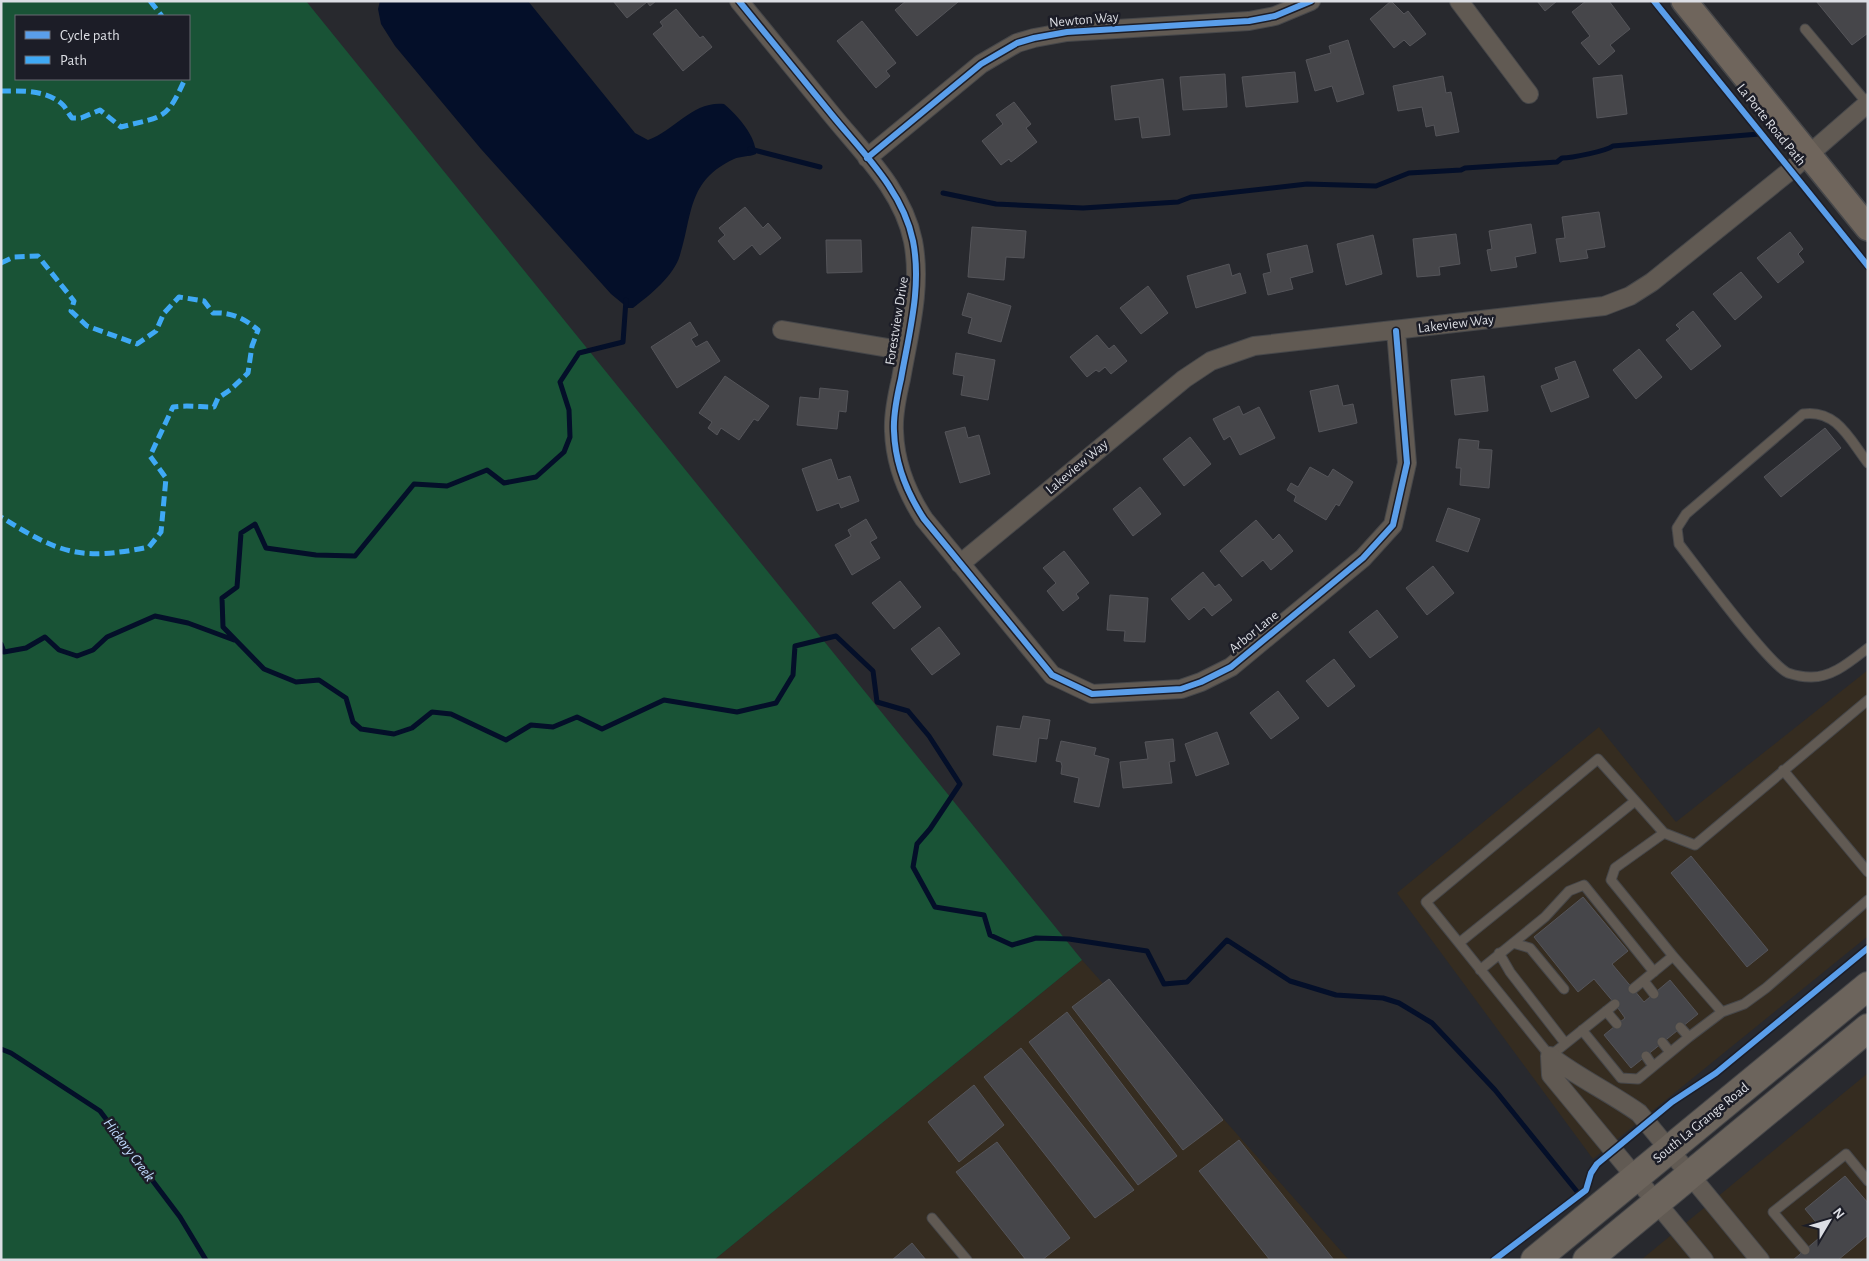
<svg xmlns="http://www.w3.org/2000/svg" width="1869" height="1261" font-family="'Alegreya Sans',sans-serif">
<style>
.commercial{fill:#352c20}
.forest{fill:#195336;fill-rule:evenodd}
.water{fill:#040f29}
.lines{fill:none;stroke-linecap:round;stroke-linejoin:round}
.stream{stroke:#040f29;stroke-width:5}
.building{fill:#46464a;stroke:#55555a}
.lane-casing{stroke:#46474a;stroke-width:11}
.street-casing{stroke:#46474a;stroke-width:20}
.secondary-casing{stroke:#46474a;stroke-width:28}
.primary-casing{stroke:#46474a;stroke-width:30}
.lane{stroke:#615a53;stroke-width:9}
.street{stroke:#615a53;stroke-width:18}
.secondary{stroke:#6f655c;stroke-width:25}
.primary{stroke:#6c645c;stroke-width:28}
.quiet{stroke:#3fa9f5;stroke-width:5;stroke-dasharray:10 5;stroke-linecap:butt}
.cycleway-casing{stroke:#1c1d27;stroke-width:9}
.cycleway{stroke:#5a9eea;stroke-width:6}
.labels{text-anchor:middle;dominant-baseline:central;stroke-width:5;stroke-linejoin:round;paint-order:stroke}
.street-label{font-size:14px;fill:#dcdee4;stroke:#1c1d27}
.water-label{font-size:15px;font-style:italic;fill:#c1dbfe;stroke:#1c1d27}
</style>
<rect width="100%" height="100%" fill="#28292e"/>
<path class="commercial" d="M1868,670V936L1593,1159L1397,893L1599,727L1676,822Z
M1082,960L1349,1260H714Z
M1868,1073V1260H1641L1762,1160Z"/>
<path class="forest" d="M1,1H306L1082,960L714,1260H1ZM16,16H189V79H16Z"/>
<path class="water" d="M380,1H528L635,133L648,140C676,130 692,101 724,104C738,116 756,136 756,154C749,157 740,156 734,159C687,181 693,214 680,255C674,276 650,295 633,308H628L611,294L481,149L395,46L381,24L378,9Z"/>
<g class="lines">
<path class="stream" d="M750,149L820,167
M943,193L996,204L1083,208L1178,202L1191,197L1307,184L1376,186L1409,173L1461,170L1465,168L1557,162L1562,158C1572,158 1606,151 1613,146L1759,134
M626,300L623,342L579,353L560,382L569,410L570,437L564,452L536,477L504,483L487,470L447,486L414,484L355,556L316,555L266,548L255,524L241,533L237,587L222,598L223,627L264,669L296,682L319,680L346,698L353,722L361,729L394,734L412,728L432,712L451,714L506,740L531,725L553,727L577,717L602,729L664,700L737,712L776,703L793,675L795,646L836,636L873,671L877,702L908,711L929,736L960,784L930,829L917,844L913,867L935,907L984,915L990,935L1012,945L1036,938L1069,939L1147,951L1164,984L1187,982L1227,940L1290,981L1336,995L1383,998L1399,1003L1432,1023L1495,1090L1579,1194
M1,644L4,652L26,648L45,637L59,650L77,656L93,650L107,637L155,616L188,623L234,640
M1,1049L11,1053L100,1111L180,1217L206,1260"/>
</g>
<path class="building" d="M613,1H656L650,6L647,2L627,18Z
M906,1H957L958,2L917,36L895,10Z
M1391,1L1404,14L1408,11L1426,34L1410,46L1404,40L1394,48L1370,19Z
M1537,1H1557L1545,11Z
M1586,1H1609L1630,29L1610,45L1615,51L1599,65L1581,43L1590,36L1572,12Z
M1816,1H1868V33L1852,45Z
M676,9L700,38L703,36L712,47L683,71L653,34L663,26L660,22Z
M862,21L896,63L886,71L890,76L876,88L837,41Z
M1348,40L1364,94L1337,102L1332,86L1315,91L1306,60L1331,53L1329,46Z
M1295,72L1298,102L1246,107L1242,77Z
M1225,74L1227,107L1183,110L1180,77Z
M1622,75L1627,114L1597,118L1593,78Z
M1443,76L1446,93L1451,92L1459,132L1436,136L1434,125L1426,127L1422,107L1398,111L1393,86Z
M1163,79L1170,135L1142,138L1139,117L1115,120L1111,86Z
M1014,102L1031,124L1026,128L1037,142L1011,162L1009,159L1001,165L982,141L1003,124L996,115Z
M745,207L763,228L768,223L781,238L760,255L752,245L734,260L718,241L725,235L719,228Z
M1599,212L1605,247L1586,250L1588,258L1560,262L1556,239L1565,238L1562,217Z
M1531,224L1536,253L1515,257L1517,267L1491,271L1487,250L1492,249L1489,231Z
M972,227L1026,231L1024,258L1006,257L1004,280L968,277Z
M1790,232L1803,249L1798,254L1804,262L1778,283L1757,258Z
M1456,234L1460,264L1439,267L1440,275L1417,277L1413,239Z
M1373,235L1382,274L1346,285L1337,244Z
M826,240H861L862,272L827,273Z
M1307,245L1313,272L1290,278L1293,289L1268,295L1263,274L1271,272L1267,254Z
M1229,264L1232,276L1240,273L1246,293L1196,308L1187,276Z
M1741,272L1762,297L1735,320L1713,294Z
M1148,286L1168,313L1141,334L1120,308Z
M968,293L1011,306L1001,342L968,333L972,318L962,315Z
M1693,311L1721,346L1691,370L1666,340L1680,329L1676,325Z
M690,322L698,335L691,339L696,347L707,341L720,361L677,388L651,347Z
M1097,335L1109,349L1114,345L1127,361L1111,374L1105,367L1099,372L1096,370L1087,377L1070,357Z
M1639,349L1662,377L1636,399L1613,370Z
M956,353L995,360L988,400L961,395L964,376L953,374Z
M1575,361L1589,397L1551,412L1541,386L1559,379L1555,368Z
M725,376L769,406L758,421L754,419L739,440L721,428L717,435L708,428L712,422L699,413Z
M1484,376L1488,411L1455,415L1451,380Z
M1338,385L1343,406L1353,404L1357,423L1319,432L1310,391Z
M820,388L848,391L846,412L839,411L837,429L797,425L800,397L819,399Z
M1239,406L1243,415L1259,407L1275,438L1240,455L1230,436L1224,440L1213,419Z
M965,427L968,438L979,435L990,474L960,483L945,432Z
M1825,428L1841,448L1781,497L1764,477Z
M1190,437L1211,464L1184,486L1163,459Z
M1459,439L1479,441L1478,449L1492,450L1489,488L1460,485L1461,468H1456Z
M831,459L838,480L850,476L859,501L841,508L839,503L817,511L802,469Z
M1310,467L1328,477L1333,469L1353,482L1339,506L1336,504L1326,520L1294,501L1296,496L1287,490L1291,483L1298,487Z
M1140,487L1161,514L1133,536L1113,509Z
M1448,508L1480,519L1468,552L1436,541Z
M866,519L877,538L870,542L880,558L852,575L835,545L851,536L848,530Z
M1256,520L1273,540L1279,534L1293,551L1271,570L1263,560L1242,577L1220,551Z
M1064,551L1089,583L1076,594L1079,598L1063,611L1047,591L1056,583L1043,568Z
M1433,566L1454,593L1427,615L1406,588Z
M1203,572L1215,587L1219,584L1232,600L1212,616L1204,607L1189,620L1171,599Z
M900,581L921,607L894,629L872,603Z
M1110,595L1148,598L1145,642L1124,641L1125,631L1107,630Z
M1377,610L1398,637L1370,658L1349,632Z
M939,627L960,654L932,675L911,649Z
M1334,659L1355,686L1328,707L1306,681Z
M1278,691L1299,718L1271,739L1250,713Z
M1023,716L1050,720L1047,739L1039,738L1036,762L993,755L997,726L1020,729Z
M1217,732L1229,764L1196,776L1185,744Z
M1173,739L1175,761L1169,762L1172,783L1123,788L1120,762L1148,759L1145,742Z
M1061,741L1096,748L1094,755L1109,759L1099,807L1074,802L1079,778L1061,774L1062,766L1061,762L1056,761Z
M1691,856L1768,950L1747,967L1671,873Z
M1583,897L1628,951L1612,964L1644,1002L1670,980L1698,1014L1631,1068L1604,1035L1625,1018L1615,1004L1594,979L1578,992L1534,937Z
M1109,979L1223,1120L1183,1150L1072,1007Z
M1067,1012L1177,1156L1138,1185L1029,1042Z
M1021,1048L1134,1190L1095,1218L984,1077Z
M974,1085L1004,1125L959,1162L928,1122Z
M1239,1140L1334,1260H1270L1199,1171Z
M997,1142L1070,1238L1042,1260H1026L956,1172Z
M1845,1176L1868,1203V1235L1838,1260H1793L1825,1233L1805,1209Z
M912,1243L926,1260H892Z"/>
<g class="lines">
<defs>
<path id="lane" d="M1805,29L1867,103
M1868,463C1850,440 1837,409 1803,414L1686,514L1677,528L1679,544C1697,567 1768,664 1788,673C1794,675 1804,677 1810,677C1832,678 1851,661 1868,648
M1783,770L1868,872
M1664,833L1695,845L1868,700
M1459,943L1635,801
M1513,943L1530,948L1564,989
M1499,953L1510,972L1565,1043
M1673,956L1722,1012L1744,1004L1766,988L1868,900
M1480,970L1545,917L1569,891L1584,885L1654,972
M1644,981L1654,994
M1615,1004L1550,1056L1426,902L1598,759L1664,833L1615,868L1611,880L1673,956L1633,989
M1606,1011L1617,1024
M1582,1030L1621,1078L1638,1079L1689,1037L1680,1027
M1689,1037L1722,1012
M1662,1042L1670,1052
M1646,1056L1653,1066
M932,1218L967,1260
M1805,1250L1773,1212L1846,1154L1868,1181"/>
<path id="street" d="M739,1C770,39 801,77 832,115C863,153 903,191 913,241C922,287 909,333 901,379C897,396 893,414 894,431C895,463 907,493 924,519L1052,675L1092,694L1181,689L1201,682L1231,667L1363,558L1393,525L1407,463L1396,331
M1459,1L1529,94
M867,158L981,64L1017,43L1034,38L1067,32L1249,21L1275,16L1311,1
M782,330L906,351
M960,564L1184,379L1211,361L1254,346L1604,306L1630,296L1652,282L1791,170L1868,103
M1550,1056C1579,1078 1609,1092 1639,1113L1760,1260
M1550,1056L1551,1075L1704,1260"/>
<path id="secondary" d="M1684,1L1868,228"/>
<path id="primary" d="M1535,1260L1868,986
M1587,1260L1868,1028"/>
</defs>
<use href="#lane" class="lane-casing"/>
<use href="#street" class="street-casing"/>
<use href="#secondary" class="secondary-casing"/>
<use href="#primary" class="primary-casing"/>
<use href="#lane" class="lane"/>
<use href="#street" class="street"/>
<use href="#secondary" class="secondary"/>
<use href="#primary" class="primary"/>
<path class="quiet" d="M150,1L162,16
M1,91C21,91 46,89 63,105C66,108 68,113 72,118H81L100,110L121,127C164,116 166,121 185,79
M1,263L14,257L38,256L74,301L71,311L87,326L137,344L156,331L164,313L179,297L204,301L213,313C231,312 244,318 258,330L252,346L248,373L230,390L218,398L214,407C200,407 187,405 173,407L150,456L166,478L161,532L149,547C81,561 60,554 1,517"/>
<defs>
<path id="cycleway" d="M739,1C770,39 801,77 832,115C863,153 903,191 913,241C922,287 909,333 901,379C897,396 893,414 894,431C895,463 907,493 924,519L1052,675L1092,694L1181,689L1201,682L1231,667L1363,558L1393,525L1407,463L1396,331
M1654,1L1868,266
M867,158L981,64L1017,43L1034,38L1067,32L1249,21L1275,16L1311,1
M1494,1260L1586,1190L1591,1173L1597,1164L1672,1102L1716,1073L1868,948"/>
</defs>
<use href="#cycleway" class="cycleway-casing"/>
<use href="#cycleway" class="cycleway"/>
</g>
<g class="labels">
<g class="street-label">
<text transform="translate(1084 20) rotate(-5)">Newton Way</text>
<text transform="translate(1771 125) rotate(51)">La Porte Road Path</text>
<text transform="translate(897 321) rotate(-81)">Forestview Drive</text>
<text transform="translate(1456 324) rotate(-7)">Lakeview Way</text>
<text transform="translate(1077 467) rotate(-40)">Lakeview Way</text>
<text transform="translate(1254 632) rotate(-39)">Arbor Lane</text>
<text transform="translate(1701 1123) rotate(-39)">South La Grange Road</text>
</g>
<g class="water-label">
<text transform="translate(129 1150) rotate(53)">Hickory Creek</text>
</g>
</g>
<rect width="1869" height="1261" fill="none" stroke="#dcdee4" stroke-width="5"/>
<rect x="15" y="15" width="175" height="65" fill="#1c1d27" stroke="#696a73"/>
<rect x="25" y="31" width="25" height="8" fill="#5a9eea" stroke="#696a73"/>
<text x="60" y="40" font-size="15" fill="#dcdee4">Cycle path</text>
<rect x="25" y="56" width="25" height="8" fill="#3fa9f5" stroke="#696a73"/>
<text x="60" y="65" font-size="15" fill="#dcdee4">Path</text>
<g transform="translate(1829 1221) rotate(52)" stroke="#1c1d27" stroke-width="4" paint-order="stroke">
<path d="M0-4L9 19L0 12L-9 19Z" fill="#dcdee4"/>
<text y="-8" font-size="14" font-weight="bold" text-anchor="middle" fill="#dcdee4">N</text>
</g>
</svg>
